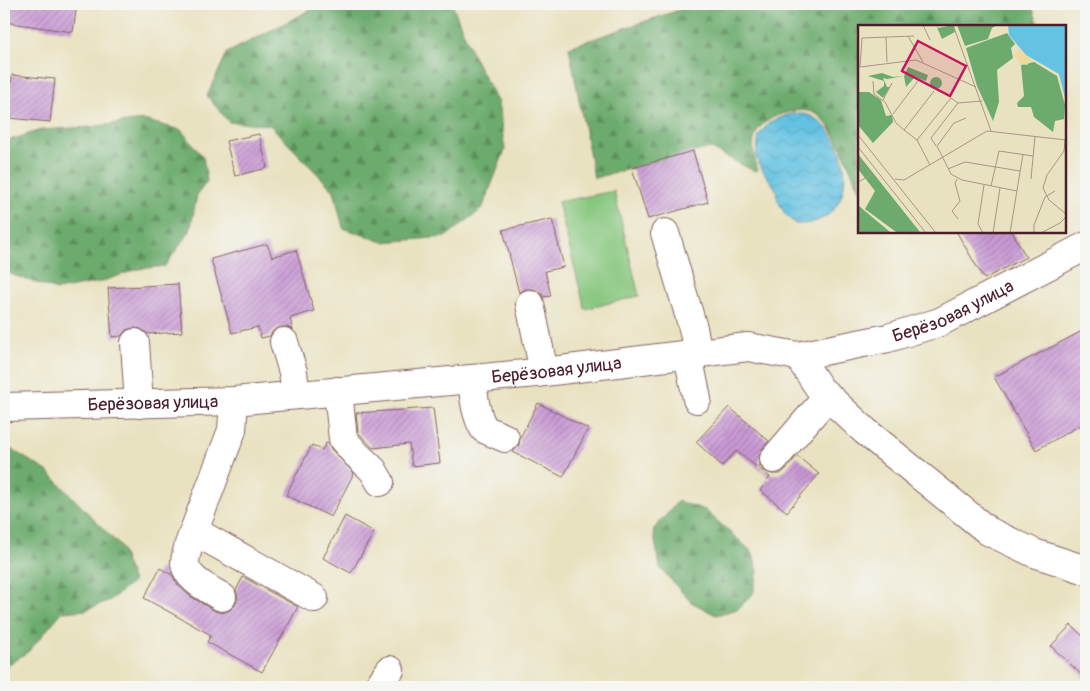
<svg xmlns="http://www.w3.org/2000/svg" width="1090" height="691" font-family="Pangolin,sans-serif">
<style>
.grass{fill:#86c67e;stroke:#687254}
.forest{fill:url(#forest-firs);stroke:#5b654c}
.water{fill:url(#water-waves);stroke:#577086}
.building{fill:url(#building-hatch)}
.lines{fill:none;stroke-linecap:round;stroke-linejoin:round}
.minor-casing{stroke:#826360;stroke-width:30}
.minor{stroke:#fff;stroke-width:28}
.labels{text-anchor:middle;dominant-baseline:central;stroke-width:4;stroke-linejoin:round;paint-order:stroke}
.street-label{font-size:18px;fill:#4a1f2b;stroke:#f6f6f2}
.inset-road{fill:none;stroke:#a99485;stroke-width:1}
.view{fill:#c2185b;fill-opacity:0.15;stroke:#c2185b;stroke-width:2.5}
.inset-edge{fill:none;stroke:#4a1f2b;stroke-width:2.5}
</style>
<defs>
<pattern id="forest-firs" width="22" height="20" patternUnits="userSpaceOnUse" patternTransform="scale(1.25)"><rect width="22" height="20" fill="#6cab6d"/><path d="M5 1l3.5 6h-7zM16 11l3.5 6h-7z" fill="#5b8b5a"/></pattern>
<pattern id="water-waves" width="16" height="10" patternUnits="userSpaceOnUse" patternTransform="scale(1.25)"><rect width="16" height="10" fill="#64c2e2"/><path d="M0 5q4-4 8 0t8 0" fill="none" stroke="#58a6c2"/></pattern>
<pattern id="building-hatch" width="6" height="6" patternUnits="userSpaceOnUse" patternTransform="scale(1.25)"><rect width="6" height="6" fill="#c99ad5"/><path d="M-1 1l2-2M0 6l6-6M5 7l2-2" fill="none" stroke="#a57dad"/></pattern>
</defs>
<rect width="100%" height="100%" fill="#f6f6f2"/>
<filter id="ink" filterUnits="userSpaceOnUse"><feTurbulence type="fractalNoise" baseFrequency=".02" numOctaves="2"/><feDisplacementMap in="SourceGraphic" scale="10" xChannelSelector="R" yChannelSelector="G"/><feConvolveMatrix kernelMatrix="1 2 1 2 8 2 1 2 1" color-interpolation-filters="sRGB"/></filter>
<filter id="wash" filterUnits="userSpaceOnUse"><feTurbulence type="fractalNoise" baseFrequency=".0096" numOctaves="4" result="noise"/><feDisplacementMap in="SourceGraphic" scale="20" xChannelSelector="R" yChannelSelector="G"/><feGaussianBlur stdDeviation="1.12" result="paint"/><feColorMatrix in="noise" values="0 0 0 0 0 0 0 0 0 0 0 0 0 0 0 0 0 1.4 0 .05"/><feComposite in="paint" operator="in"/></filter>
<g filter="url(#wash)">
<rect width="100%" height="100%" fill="#e9e2c1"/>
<path class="grass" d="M614,191L639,296L585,309L558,202Z"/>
<path class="forest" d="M322,4H452L474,58L498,103L505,150L482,209L445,237L383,242L343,228L334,191L270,125L229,122L207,96L227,53Z
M811,4H1031L1039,26H859V191C852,172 833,121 814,113C798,105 763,117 756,133C751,145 754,159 758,170L754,171L710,148L594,178L569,47L691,6L807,10Z
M143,120L181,130L203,157L207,181L197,195L190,231L165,266L138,269L100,282L57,290L13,275L4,270V142L41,130L90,127Z
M4,445L47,471L120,546L133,582L110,600L86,610L62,612L29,651L5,667H4Z
M678,501L705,510L752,552L758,571L753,594L738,609L716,615L691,602L660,568L653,530Z"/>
<path class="water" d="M790,114C797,114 807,113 813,117C856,143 860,226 795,224L785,214L778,201L776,189L763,171L756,157L759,135L770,122Z"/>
<g id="blocks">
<path class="building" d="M4,4H77L73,32L4,22Z
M12,75L55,79L50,122L9,118Z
M259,134L267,168L235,176L226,141Z
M693,151L708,202L648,219L632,168Z
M552,219L564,267L545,271L551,296L544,297L541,293L534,289H526L519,293L503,230Z
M956,231H1012L1026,257L984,279Z
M267,244L272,257L296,250L314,311L290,318L293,330L287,327H280L273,331L270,336L261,338L258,327L232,333L211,259Z
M178,284L182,332L148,334L141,329L134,328L126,330L121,336L112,337L108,288Z
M1086,329V422L1036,450L994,377Z
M538,403L588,429L563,477L513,452L519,445L520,438Z
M729,407L769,441L762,449L759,457V465L764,471L772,474H780L786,469L797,456L819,474L787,512L760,490L770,477L736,451L722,466L696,442Z
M433,408L440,463L412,466L409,444L373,448L358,432L356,413Z
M326,443L329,444L331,449L354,473L331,517L286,495L312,445L322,450Z
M345,516L374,532L351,573L323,558Z
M160,568L172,575L178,585L190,596L215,611L222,613L230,610L235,605L238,598L236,590L243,577L298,607L262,672L207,642L211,635L144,598Z
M1071,625L1086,639V679L1051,646Z"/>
</g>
</g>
<g filter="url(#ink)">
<use href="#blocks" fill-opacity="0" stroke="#826360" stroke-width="1"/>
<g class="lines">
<defs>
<g id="minor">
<path d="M665,233L693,328L698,353"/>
<path d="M530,304L544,372"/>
<path d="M284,342L293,372L296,395"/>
<path d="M135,343L139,404"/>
<path d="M688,355L697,399"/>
<path d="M798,356L820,389L865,431L988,531L1034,553L1086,570"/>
<path d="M472,379C474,397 475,413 484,429L505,438"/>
<path d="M338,391L343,439L356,454L373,470L380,482"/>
<path id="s1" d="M4,407L234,401L536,373L748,347L798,356L888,338L940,322L1086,246"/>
<path d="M774,459L828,396"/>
<path d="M194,531L314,598"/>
<path d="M222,597C209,589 187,580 185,563C185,557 188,549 189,544L232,430L234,401"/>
<path d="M378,687L390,670"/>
</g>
</defs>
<use href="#minor" class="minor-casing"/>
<use href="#minor" class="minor"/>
</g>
</g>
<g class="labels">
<g class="street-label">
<text stroke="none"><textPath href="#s1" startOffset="960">Берёзовая улица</textPath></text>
<text stroke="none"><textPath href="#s1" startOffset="554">Берёзовая улица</textPath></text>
<text stroke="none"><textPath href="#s1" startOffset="149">Берёзовая улица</textPath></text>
</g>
</g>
<g transform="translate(858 25)">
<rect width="208" height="208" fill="#e9e2c1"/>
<path d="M78,0L80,3L96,0L97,7L84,14ZM99,0H139L134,3L130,14L107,21ZM149,8L157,19L153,23L155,33L139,45L141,77L135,96L119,61L108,23ZM176,37L199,51L207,80L206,94L197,96L195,107L176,92L173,82H160L159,78L166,71L163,40ZM50,42L70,50L68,56L57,52L48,62L46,51L29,54L25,53L29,62H32L25,73L18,67L26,61V56L10,51L24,48L35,52L46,51ZM72 58a6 6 0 1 1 12 0a6 6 0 1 1-12 0ZM0,63L1,67H11L23,75L28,91L34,90L35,97L15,118L0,100ZM0,129L62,207H38L7,184L17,166L0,144ZM0,181H1L32,207H0Z" fill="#6cab6d"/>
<path d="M162,24L174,35L169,40L163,39L156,31Z" fill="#eeda9e"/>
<path d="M150,0H207V73L201,49L168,30L151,10Z" fill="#64c2e2"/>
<path class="inset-road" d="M65,0L72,15M95,0L133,106M50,11L65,37M56,11L4,13L2,42L58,35L118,62M28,12L29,37M15,56L16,69L27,77L38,98L46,105M25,75L34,58M100,78L124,76M35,89L60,56M108,93L96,98L79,121L93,149L104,155L159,166M0,110L78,208M59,115L93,73L100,78M207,115L206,126L189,150L185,163L191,175L208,189M78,121L73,113L100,78M0,122L68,208M72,140L59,115L46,105L76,66M90,144L107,137L162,146M37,154L46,155L129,106L208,115M99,154L97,158L102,176L94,186L100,194M173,154L177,111M0,157L13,150L1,134M133,161L141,126L175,131M125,208L120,199L126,160M135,208L142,163M152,208L165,129M176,208V200L187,172L197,166M183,208L202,198L208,192"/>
<path class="view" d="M60,16L108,41L92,71L44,46Z"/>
<rect width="208" height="208" class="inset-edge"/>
</g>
<rect width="1090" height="691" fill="none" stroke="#f6f6f2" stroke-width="20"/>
</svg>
